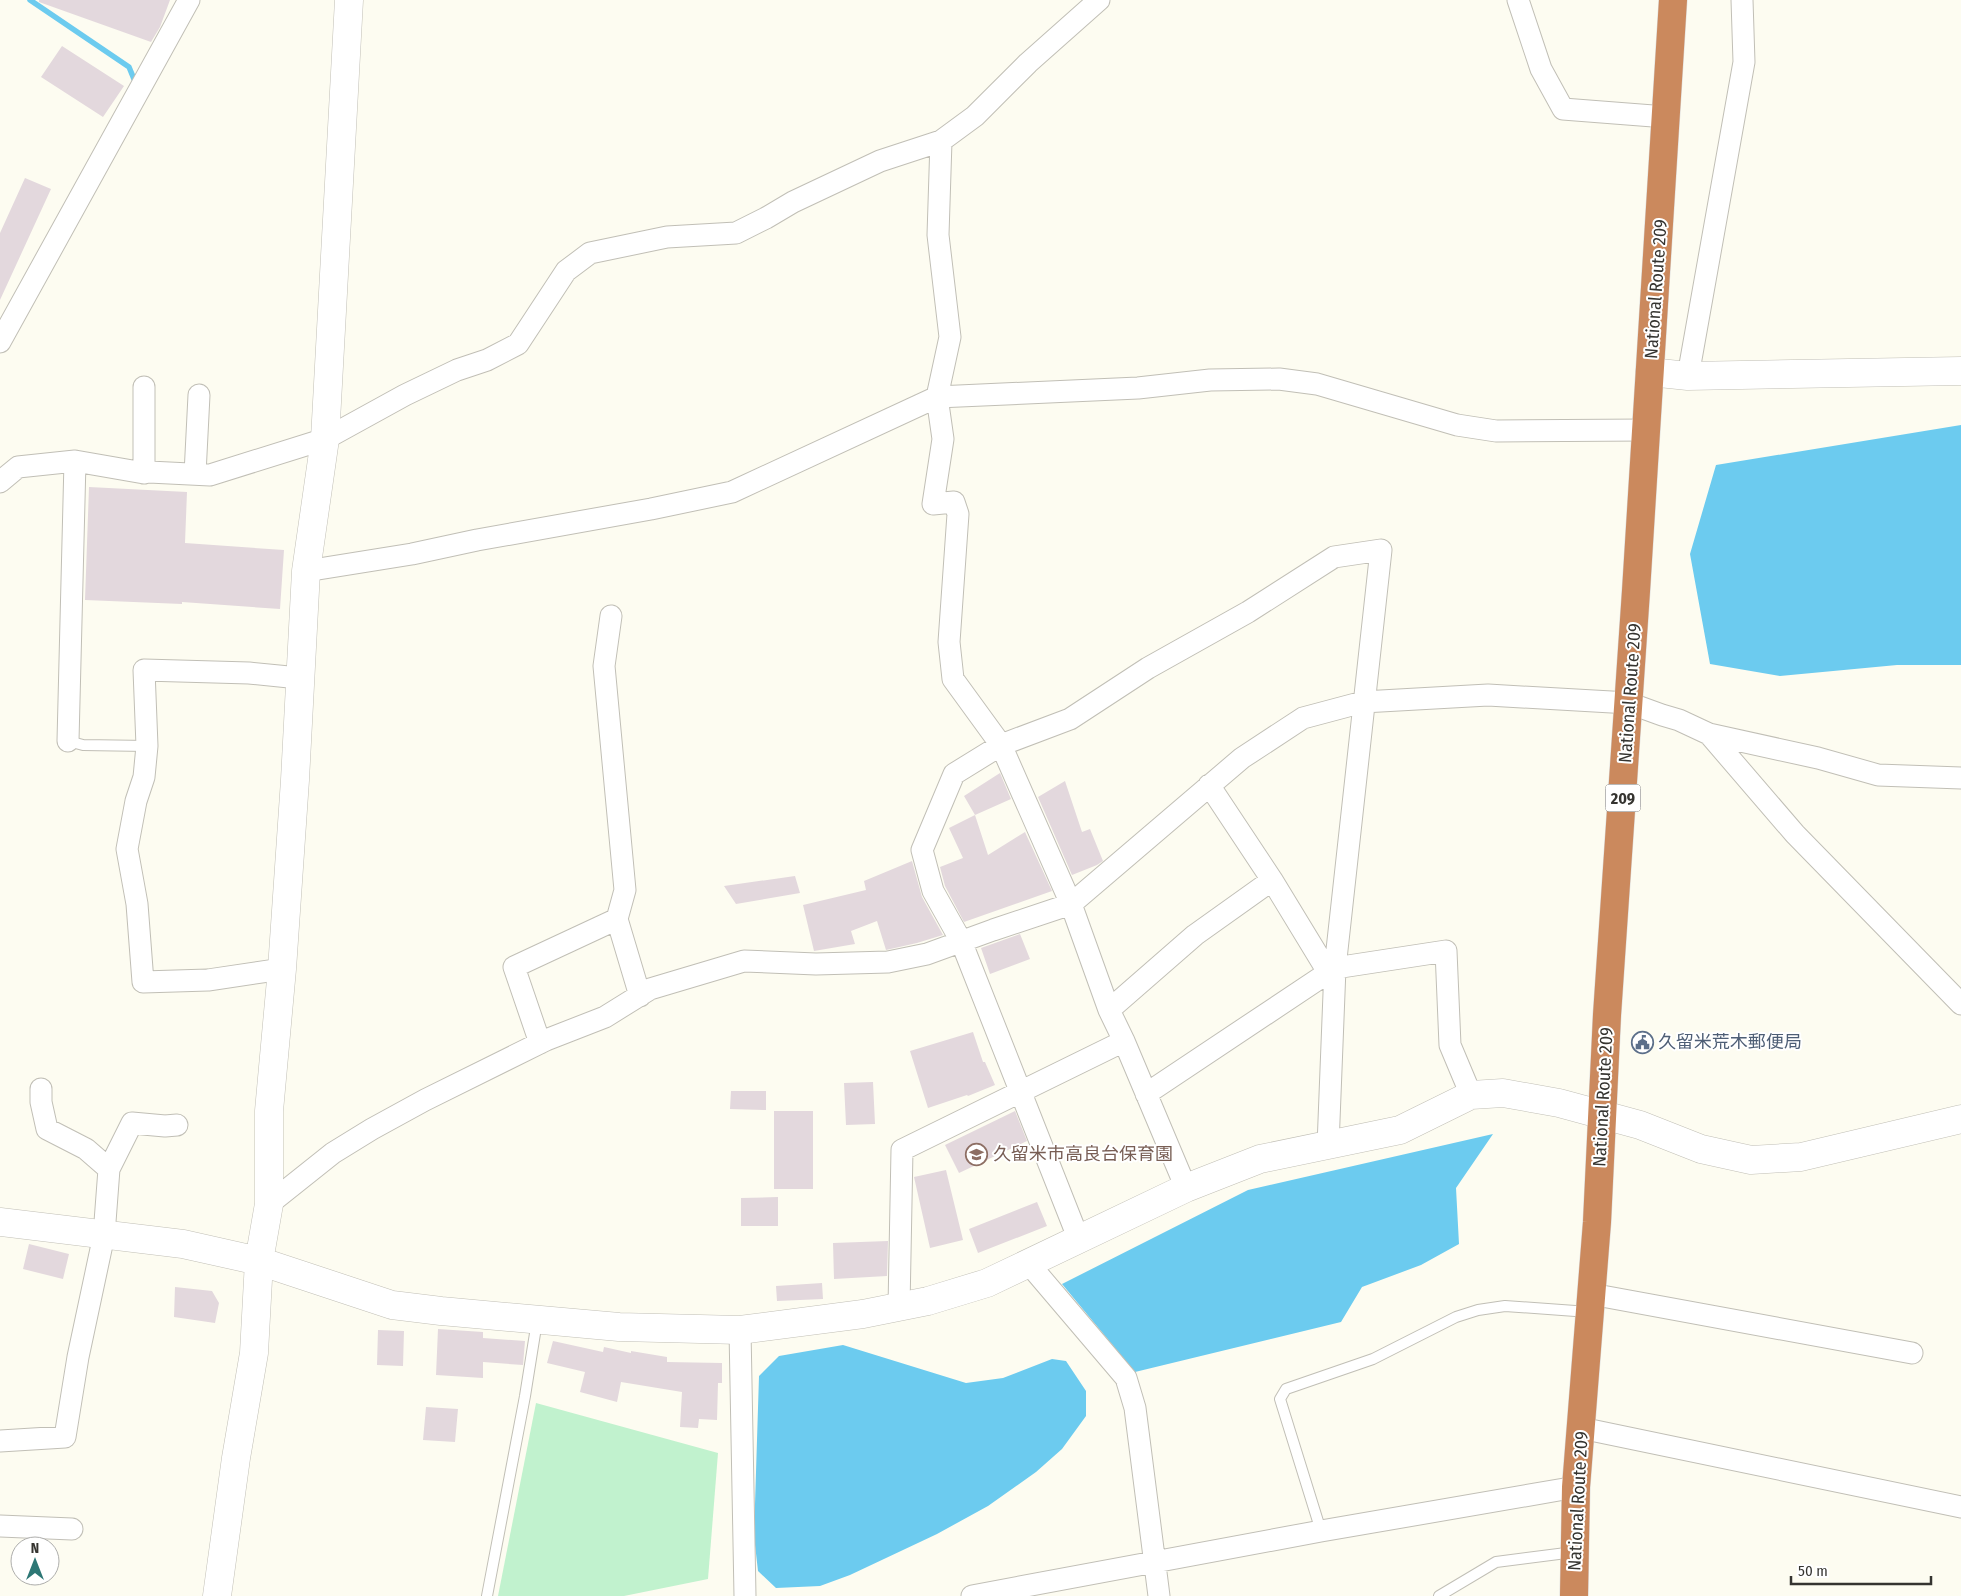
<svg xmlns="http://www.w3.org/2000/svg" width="1961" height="1596" font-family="'Fira Sans Condensed','Noto Sans JP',sans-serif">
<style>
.green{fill:#c1f2ce}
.water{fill:#6ccbef}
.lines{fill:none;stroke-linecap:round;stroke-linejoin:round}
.stream{stroke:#6ccbef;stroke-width:5.5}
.building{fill:#e3d8dd}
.lane-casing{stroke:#c1bfb6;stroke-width:12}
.street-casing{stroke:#c1bfb6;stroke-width:23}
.secondary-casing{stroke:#c1bfb6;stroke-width:29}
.highway-casing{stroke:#dbdada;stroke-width:29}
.lane{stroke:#fff;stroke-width:10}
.street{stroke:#fff;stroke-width:21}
.secondary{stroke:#fff;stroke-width:28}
.highway{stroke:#cb895d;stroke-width:28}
.labels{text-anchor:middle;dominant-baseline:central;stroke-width:4;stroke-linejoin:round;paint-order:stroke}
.shield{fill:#fff;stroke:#72716e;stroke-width:1}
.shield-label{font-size:16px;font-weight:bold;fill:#353430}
.street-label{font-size:18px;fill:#353430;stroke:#fff}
.service-label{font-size:18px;fill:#4e5e75;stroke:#fff;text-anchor:start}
.education-label{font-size:18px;fill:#785e54;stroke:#fff;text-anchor:start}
</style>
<rect width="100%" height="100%" fill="#fdfcf1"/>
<path class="green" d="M536,1403L718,1453L708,1579L624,1596H498Z"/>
<path class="water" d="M1961,425V665H1897L1780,676L1710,664L1690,554L1716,465Z
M1493,1134L1456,1188L1459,1244L1421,1265L1362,1287L1341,1322L1135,1372L1062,1284L1248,1190Z
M843,1345L966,1383L1003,1378L1052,1359L1066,1361L1086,1391V1416L1062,1449L1036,1472L988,1506L937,1534L850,1575L820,1586L776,1588L758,1571L754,1536L759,1376L779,1356Z"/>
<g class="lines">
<path class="stream" d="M30,0L129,67L136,84"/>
</g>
<path class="building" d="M39,0H170L160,27L151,42L39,2Z
M62,46L124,86L103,117L41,77Z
M25,178L51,189L0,300V233Z
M89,487L187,492L185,543L284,550L280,609L182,602V604L85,600Z
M1000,773L1011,799L975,815L964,796Z
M1065,781L1082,832L1090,829L1103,861L1097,865L1072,875L1038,797Z
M975,815L988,855L1025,832L1052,891L964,922L945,886L940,867L963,858L949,828Z
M912,861L922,897L943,935L917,943L886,950L877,921L851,931L855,944L814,951L803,905L866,890L864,881Z
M795,876L800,893L736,904L724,886Z
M1020,934L1030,959L990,974L981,948Z
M973,1032L983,1062H985L995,1085L968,1096L967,1095L928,1108L910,1051Z
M873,1082L875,1124L846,1125L844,1083Z
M731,1091H766V1110L730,1109Z
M774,1111H813V1189H774Z
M1015,1111L1027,1141L959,1173L945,1145Z
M946,1170L963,1240L930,1248L914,1177Z
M778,1197V1226H741V1198Z
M1037,1202L1047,1226L978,1253L969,1229Z
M888,1241L887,1276L834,1279L833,1243Z
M29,1244L69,1254L63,1279L23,1269Z
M822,1283L823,1299L777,1301L776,1286Z
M175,1287L212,1291L219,1303L215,1323L174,1317Z
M438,1329L483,1332V1338L525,1341L523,1365L483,1362V1378L436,1375Z
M378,1330L404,1331L403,1366L377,1365Z
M553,1341L603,1352L604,1347L631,1353V1351L667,1357V1362L722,1363V1383H718L717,1420L699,1419L698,1428L680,1427L682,1392L621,1382L617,1402L580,1392L585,1372L547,1363Z
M426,1407L458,1409L455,1442L423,1440Z"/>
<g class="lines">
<defs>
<path id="lane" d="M68,741L83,745L147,746
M1321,1531L1280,1399L1286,1389L1373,1359L1456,1317L1478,1310L1505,1306L1589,1312
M487,1596L525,1396L537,1321
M1439,1596L1496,1562L1574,1552"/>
<path id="street" d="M1518,0L1541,69L1563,109L1666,117
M941,141L938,235L950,337L937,397L943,439L933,504L954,502L958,514L949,642L953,679L1001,745L1071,904L1109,1010L1124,1041L1186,1188
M0,342L189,0
M1688,376L1744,62L1742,0
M144,387V473
M195,474L199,395
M0,482L18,467L75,461L144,473L149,472L210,475L325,439L405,395L457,370L487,360L518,344L566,271L590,253L667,237L736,233L766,218L793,202L880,161L941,141L975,116L1028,63L1099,0
M306,571L412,554L477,540L651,509L732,492L937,397L1138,388L1210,380L1279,379L1317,384L1457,425L1496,431L1646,430
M611,616L604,666L625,890L617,919L640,996
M1709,734L1795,834L1961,1004
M68,741L75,461
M1209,785L1272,880L1328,972
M282,969L208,980L143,982L137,904L127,849L136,801L144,777L147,746L144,670L249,673L299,678
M1109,1010L1195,935L1272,880
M540,1043L514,967L617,919
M1146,1094L1335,968L1446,951L1450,1045L1471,1095
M109,1169L132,1123L165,1126L177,1125
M269,1204L333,1153L372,1129L425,1100L546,1040L605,1017L650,989L744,961L816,964L888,962L927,954L993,930L1071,904L1242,758L1303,718L1363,702L1488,695L1629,703L1662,715L1679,720L1709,734L1818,758L1878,775L1961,778
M1079,1240L961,941L933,891L922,850L954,774L1001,745L1070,719L1148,668L1248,612L1334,557L1381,550L1335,968L1328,1146
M1029,1264L1126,1378L1135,1408L1159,1596
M1591,1294L1912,1353
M899,1307L902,1150L1124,1041
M740,1330L745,1596
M1581,1428L1961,1507
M0,1441L65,1437L78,1357L104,1235L109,1169L86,1149L47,1129L41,1102V1089
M0,1526L72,1529
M972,1596L1321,1531L1576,1487"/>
<path id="secondary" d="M1650,372L1688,376L1961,371
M0,1222L183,1244L259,1261L392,1305L441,1311L619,1327L740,1330L863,1314L928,1301L987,1283L1186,1188L1260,1159L1400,1130L1471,1095L1503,1093L1559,1103L1640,1125L1701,1149L1751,1160L1801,1157L1961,1119
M217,1596L236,1458L254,1353L259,1261L269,1204V1111L282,969L295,780L306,571L325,439L349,0"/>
<path id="highway" d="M1574,1596L1576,1487L1597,1222L1607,1015L1636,591L1673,0"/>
</defs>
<use href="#lane" class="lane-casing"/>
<use href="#street" class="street-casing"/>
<use href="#secondary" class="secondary-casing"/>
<use href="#highway" class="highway-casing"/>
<use href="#lane" class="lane"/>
<use href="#street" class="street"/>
<use href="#secondary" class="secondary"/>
<use href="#highway" class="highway"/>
</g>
<defs>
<symbol id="civic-ring" viewBox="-11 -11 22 22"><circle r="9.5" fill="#fff" stroke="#5c6f8a" stroke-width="1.5"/><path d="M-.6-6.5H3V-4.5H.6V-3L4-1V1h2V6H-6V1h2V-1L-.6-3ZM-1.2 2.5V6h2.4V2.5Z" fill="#5c6f8a"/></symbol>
<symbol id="school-ring" viewBox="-11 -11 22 22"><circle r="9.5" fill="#fff" stroke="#8d6e63" stroke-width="1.5"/><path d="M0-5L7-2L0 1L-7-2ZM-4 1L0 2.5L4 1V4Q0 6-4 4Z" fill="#8d6e63"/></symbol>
</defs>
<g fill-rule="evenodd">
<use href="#civic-ring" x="1630" y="1030" width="25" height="25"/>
<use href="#school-ring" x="964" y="1142" width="25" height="25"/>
</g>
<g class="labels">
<rect class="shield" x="1605.5" y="784.5" width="35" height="27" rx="4"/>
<g class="shield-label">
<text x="1623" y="798">209</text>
</g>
<g class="street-label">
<text transform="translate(1656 289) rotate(-86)">National Route 209</text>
<text transform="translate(1630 693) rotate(-86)">National Route 209</text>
<text transform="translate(1603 1097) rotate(-87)">National Route 209</text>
<text transform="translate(1578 1501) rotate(-87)">National Route 209</text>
</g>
<g class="service-label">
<text x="1658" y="1042">久留米荒木郵便局</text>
</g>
<g class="education-label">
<text x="993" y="1154">久留米市高良台保育園</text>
</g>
</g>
<g transform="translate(35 1561)"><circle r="24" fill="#ffffff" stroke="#aeaeac"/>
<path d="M0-4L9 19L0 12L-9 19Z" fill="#2d7775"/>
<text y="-8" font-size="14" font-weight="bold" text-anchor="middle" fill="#353430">N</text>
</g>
<path d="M1791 1576v8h140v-8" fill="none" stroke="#353430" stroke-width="2.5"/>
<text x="1798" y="1576" font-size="15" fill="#353430" stroke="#ffffff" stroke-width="4" paint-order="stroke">50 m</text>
</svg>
